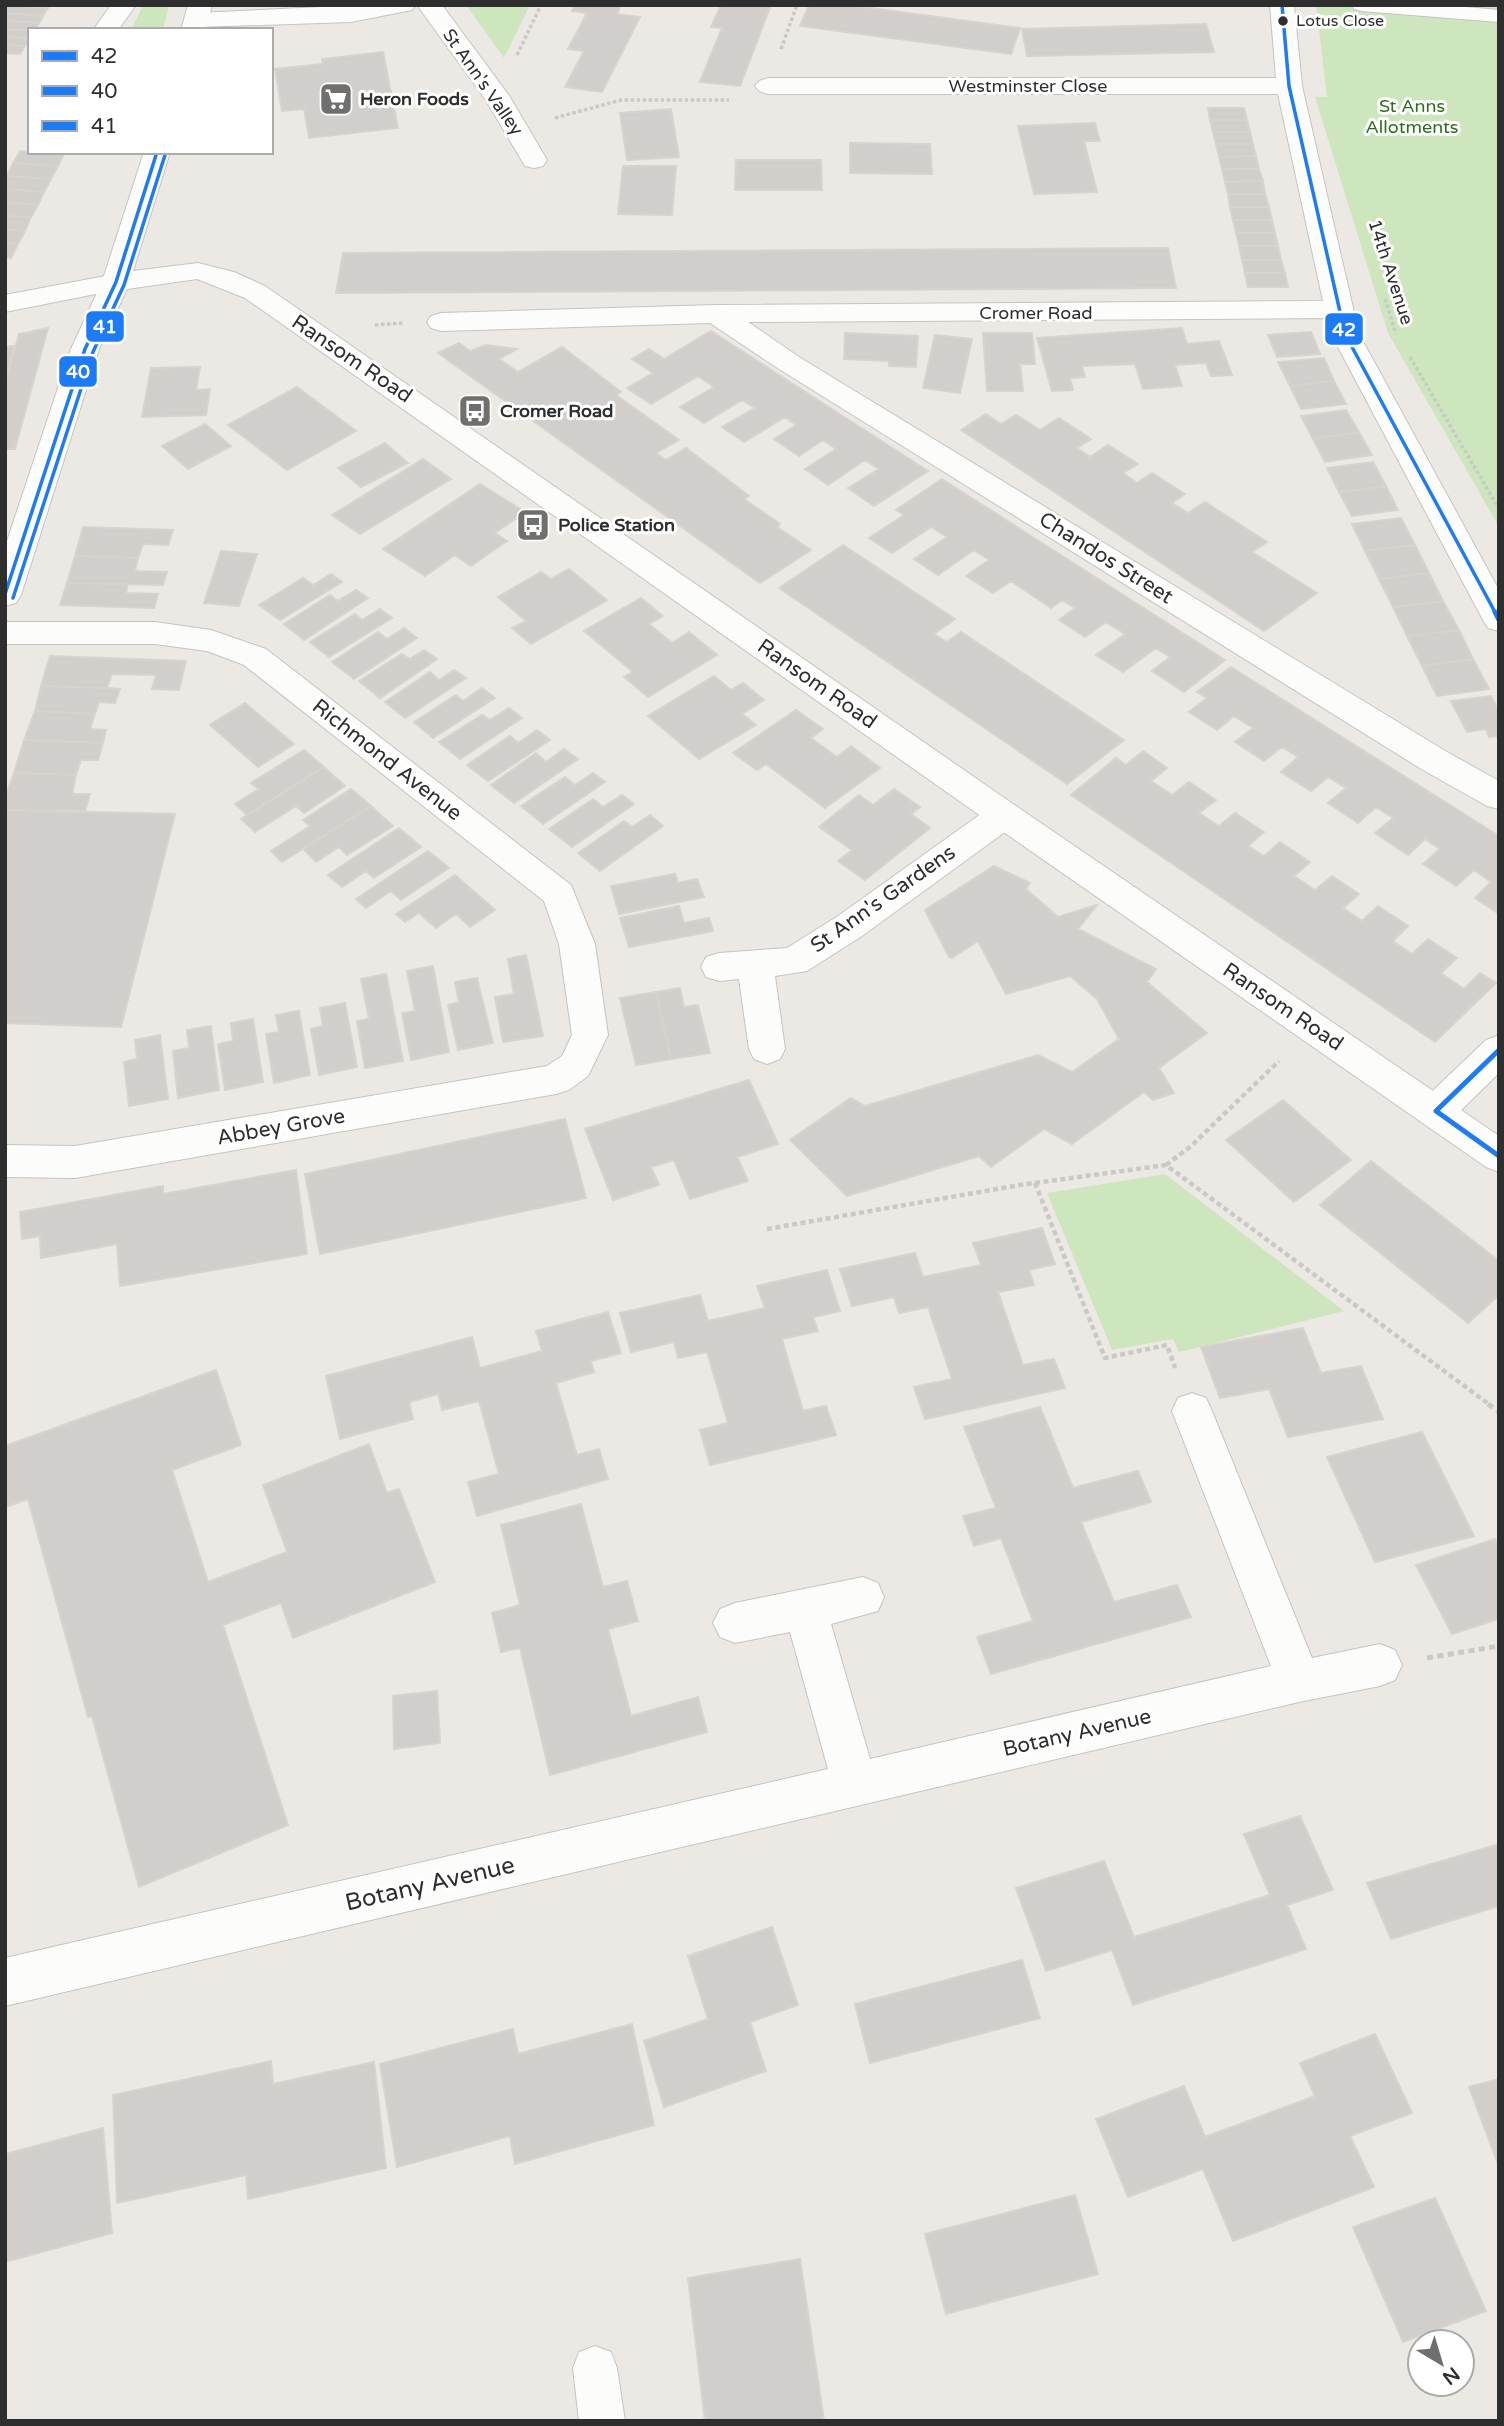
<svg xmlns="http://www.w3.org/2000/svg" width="1504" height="2426" font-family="'Varela Round',sans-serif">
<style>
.green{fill:#cee6be}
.building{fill:#d1cecb;stroke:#d7d4d0;stroke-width:2}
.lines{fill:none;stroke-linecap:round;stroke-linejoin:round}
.lane-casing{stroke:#c5c4c5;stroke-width:2}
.street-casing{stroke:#c5c4c5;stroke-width:2}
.secondary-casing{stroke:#c5c4c5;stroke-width:2}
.path-far2{stroke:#c9c9c8;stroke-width:3.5;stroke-dasharray:3.5 2.5;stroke-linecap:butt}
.path-far1{stroke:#c9c9c8;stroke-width:4.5;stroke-dasharray:5 3.5;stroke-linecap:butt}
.path{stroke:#c9c9c8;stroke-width:5;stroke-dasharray:6 4.5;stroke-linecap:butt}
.lane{fill:#fcfcfb;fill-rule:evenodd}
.street{fill:#fcfcfb;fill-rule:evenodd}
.secondary{fill:#fcfcfb;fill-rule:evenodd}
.bus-1-far1-casing{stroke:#fff;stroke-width:7}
.bus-1-casing{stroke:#fff;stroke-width:10}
.bus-2-casing{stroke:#fff;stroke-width:7}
.bus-3-casing{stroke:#fff;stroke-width:7}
.bus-1-far1{stroke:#1e7bf6;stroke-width:3.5}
.bus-1{stroke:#1e7bf6;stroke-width:5}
.bus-2{stroke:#1e7bf6;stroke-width:3.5}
.bus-3{stroke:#1e7bf6;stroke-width:3.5}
.bus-dot{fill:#2e2e2e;stroke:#fff;stroke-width:2.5}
.labels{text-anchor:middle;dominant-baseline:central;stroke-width:6;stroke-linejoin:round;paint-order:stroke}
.far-bus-label{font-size:16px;fill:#2e2e2e;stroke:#fff;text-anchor:start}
.far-street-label{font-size:18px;fill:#2e2e2e;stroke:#fff}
.far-poi-label{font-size:18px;font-weight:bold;fill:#2e2e2e;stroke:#fff;text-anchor:start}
.far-park-label{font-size:18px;fill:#2c6e1b;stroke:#fff}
.street-label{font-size:21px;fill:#2e2e2e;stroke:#fff}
.near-street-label{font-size:24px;fill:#2e2e2e;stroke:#fff}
.line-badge{stroke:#fff;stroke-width:2.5}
.badge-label{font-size:19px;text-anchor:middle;font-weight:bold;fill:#fff}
</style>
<rect width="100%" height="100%" fill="#ece8e4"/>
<path class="green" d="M143,5H169L163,30H131Z
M467,5H530L504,58L466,5Z
M1316,5H1499V527L1388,333L1315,97H1327Z
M1165,1174L1344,1311L1179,1352L1173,1339L1112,1350L1047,1193Z"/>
<path class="building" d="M5,5H8L48,8L43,16L5,13Z
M575,5H621L617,14L640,17L602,92L565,87L584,51L568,49L587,13L572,11Z
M721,5H771L740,86L700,82L722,28L711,27Z
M809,5H848L1020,28L1011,54L800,26Z
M5,13L43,16L39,23L5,21Z
M5,21L39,23L35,30L30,31L5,29Z
M1206,24L1214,52L1027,56L1022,29Z
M5,29L30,31V38L5,37Z
M5,37L29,39L25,46L5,45Z
M5,45L25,46L20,54L5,53Z
M383,52L398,128L309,138L304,109L282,111L275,69L323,64L322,59Z
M1208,108H1244L1247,120H1210Z
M671,109L679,157L627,160L620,113Z
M1210,120H1247L1250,132H1213Z
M1095,123L1100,141H1084L1097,192L1034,194L1018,126Z
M1213,132H1250L1253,144H1216Z
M850,143L930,144L932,174L850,173Z
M1216,144H1253L1256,156L1219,157Z
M20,151L30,152L64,154L58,166L13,163Z
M1256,156L1259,169H1222L1219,157Z
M736,160H821L822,190H735Z
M13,163L58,166L51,179L7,176Z
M623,166H676L672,215L618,214Z
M1222,169H1259L1263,181L1225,182Z
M7,176L51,179L44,192L5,189Z
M1263,181L1265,194H1228L1225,182Z
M5,189L44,192L38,205L5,202Z
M1228,194H1265L1269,207H1230Z
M5,202L38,205L31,217L5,216Z
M1230,207H1269L1272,220H1233Z
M5,216L31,217L25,231L5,229Z
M1233,220H1272L1275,233H1236Z
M5,229L25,231L18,244L5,243Z
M1236,233H1275L1278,246H1239Z
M5,243L18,244L11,258L5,257Z
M1239,246H1278L1281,260H1242Z
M1168,248L1176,288L336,293L343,253Z
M1242,260H1281L1285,273H1245Z
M1245,273H1285L1288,287H1248Z
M48,328L15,449H5V383L19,334Z
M1182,328L1187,344L1219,341L1232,375L1211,376L1206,363L1175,365L1182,386L1143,389L1135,364L1082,366L1085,377L1070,378L1073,390L1052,391L1037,338Z
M711,331L821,402L928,471L874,506L848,488L879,469L865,460L828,485L805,469L836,449L823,440L799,456L774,439L796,425L785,417L744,442L722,427L755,408L742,400L704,423L680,407L714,387L698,376L651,404L627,388L653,373L632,359L649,349L664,359Z
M1311,332L1320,354L1277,357L1268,335Z
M845,333L918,336L916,367L889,366V361L844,359Z
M983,333H1032L1035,364H1020L1023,391H987Z
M935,335L972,339L960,393L923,388Z
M459,343L470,351L486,345L517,349L499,359L518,372L562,347L621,392L616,395L679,440L656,453L666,460L686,448L749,496L744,499L780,524L777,527L811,550L760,583L438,353Z
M15,346L5,383V347Z
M1324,358L1334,381L1290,386L1278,362Z
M200,367L196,390L210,389L206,415L142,417L151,368Z
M1334,381L1346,404L1301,409L1290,386Z
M297,387L356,431L287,470L228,425Z
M1346,410L1359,432L1313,439L1301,416Z
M986,414L1001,424L1016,415L1040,430L1059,418L1091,439L1077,448L1090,457L1108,445L1138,464L1123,473L1137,483L1152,473L1185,494L1172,503L1188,513L1205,502L1267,542L1252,552L1317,593L1264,631L961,430Z
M205,424L231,446L188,469L162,446Z
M1359,432L1372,455L1325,462L1313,439Z
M385,443L408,463L361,487L338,468Z
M423,459L451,479L360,534L332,515Z
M1373,462L1386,486L1339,492L1327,468Z
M942,479L1225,660L1184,692L1152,671L1170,657L1156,648L1123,672L1096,655L1125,634L1106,622L1085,637L1059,620L1075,608L1062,600L1051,608L1011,581L993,593L966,576L989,560L974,550L938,575L914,559L947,537L931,527L892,553L869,538L904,515L896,510Z
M480,484L525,512L495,533L507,541L471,566L455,555L425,576L383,549Z
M1386,486L1398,510L1352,516L1339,492Z
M1401,518L1415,545L1365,551L1352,524Z
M83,527L173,530L168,545L143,544L138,558L75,556Z
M843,545L955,619L934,634L947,642L961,632L1124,740L1067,784L779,588Z
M1415,545L1429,573L1379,579L1365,551Z
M221,551L257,554L239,606L204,603Z
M75,556L138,558L135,571L167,572L163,585L67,583Z
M569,569L607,600L531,644L512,628L526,621L498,597L541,572L551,579Z
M1429,573L1443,601L1393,607L1379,579Z
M331,574L342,582L280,620L259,605L303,578L313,585Z
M67,583L128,584L126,593L158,594L154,608L60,605Z
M356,590L368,598L304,640L284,624L330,595L338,601Z
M641,598L663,616L649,624L672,643L689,632L717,655L648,697L624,677L633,672L584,631Z
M1443,601L1459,630L1407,636L1393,607Z
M380,609L392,618L329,657L310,642L355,614L362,620Z
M404,628L417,638L354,679L332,662L378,632L387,639Z
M1459,630L1473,659L1422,666L1407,636Z
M424,650L437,659L380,698L359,681L402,654L410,659Z
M50,656L186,661L179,690L152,689L156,675L112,674L107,688L41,686Z
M1473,659L1489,689L1437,696L1422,666Z
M1231,667L1499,836V914L1475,898L1491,882L1474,870L1456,886L1423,864L1440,849L1425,839L1408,855L1375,833L1393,818L1376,807L1358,823L1328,803L1346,788L1328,777L1311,791L1281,772L1298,757L1282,747L1264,761L1235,742L1253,728L1234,716L1217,730L1189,712L1207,698L1197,692Z
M454,670L466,678L405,718L385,702L430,672L439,680Z
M714,676L731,690L743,683L764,700L742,714L756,725L699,759L648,716Z
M41,686L107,688L120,689L115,703L99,702L95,714L35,711Z
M482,688L495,698L433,738L414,722L456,695L463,701Z
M1491,696L1499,712V736L1489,737L1486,729L1467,732L1451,701Z
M245,703L294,744L258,767L210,725Z
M509,708L522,718L460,759L439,742L482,715L490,720Z
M796,710L823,729L811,738L837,757L851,746L880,768L825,808L766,764L757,770L733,753Z
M35,711L95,714L90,729L106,730L103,743L24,740Z
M537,730L550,740L488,781L467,765L510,736L518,743Z
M24,740L103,743L98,760H81L76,775L14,773Z
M564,749L578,759L514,803L491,785L536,753L546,762Z
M304,750L324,767L247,815L235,804L259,789L251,783Z
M1143,751L1167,768L1151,781L1172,795L1189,782L1216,800L1199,813L1219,826L1235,813L1264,832L1248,846L1264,856L1280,842L1310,862L1294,876L1315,890L1332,876L1359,894L1343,908L1362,921L1378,906L1408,926L1393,941L1412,954L1428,939L1457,958L1441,973L1464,989L1480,973L1496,983L1435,1042L1071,795L1116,758L1126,765Z
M324,767L345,786L304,813L296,806L255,832L241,819Z
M14,773L76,775L72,794H90L85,811L5,810V799Z
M593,773L605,782L543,824L521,806L565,777L575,785Z
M351,789L371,806L282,862L271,851L310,826L303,820Z
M894,789L920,807L911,814L930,828L865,880L838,861L852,850L819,827L859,795L873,805Z
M622,795L634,804L572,847L549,829L593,799L603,807Z
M371,806L393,826L347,855L339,847L316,862L303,849Z
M5,810L175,814L121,1027L5,1023Z
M650,815L663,826L600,871L578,853L624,821L632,827Z
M399,828L421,847L374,878L366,871L342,887L328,875Z
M428,851L449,868L401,900L391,891L366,908L356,899Z
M994,866L1030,883L1026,889L1058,917L1097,905L1078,929L1156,969L1147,982L1207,1033L1159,1068L1174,1093L1153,1100L1144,1092L1072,1144L1044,1129L991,1167L979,1156L847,1196L790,1140L851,1098L865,1106L1038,1055L1072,1072L1119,1039L1097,999L1070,976L1006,994L978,941L952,958L949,957L925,910Z
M675,874L678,883L697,879L704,897L619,914L611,886Z
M455,875L495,910L470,927L456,914L436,928L419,913L405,922L396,914Z
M679,906L684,923L709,918L713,931L629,947L620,918Z
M526,955L543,1036L503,1042L495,997L514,994L508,959Z
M433,966L449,1052L411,1060L402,1013L415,1011L407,971Z
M386,974L403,1061L365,1068L357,1021L369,1019L361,979Z
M477,978L493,1043L458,1050L448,1005L459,1002L455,982Z
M680,988L684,1007L698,1005L710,1053L671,1059L656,992Z
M656,992L671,1059L636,1065L620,998Z
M345,1003L357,1067L319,1075L311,1029L323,1026L320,1008Z
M299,1011L310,1075L274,1083L266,1034L279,1032L276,1015Z
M253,1019L263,1082L225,1090L218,1044L233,1041L231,1023Z
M211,1026L219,1090L178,1098L173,1051L189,1048L187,1030Z
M160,1035L168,1099L129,1106L124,1062L137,1059L135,1040Z
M749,1080L778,1144L737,1157L748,1181L690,1199L674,1160L651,1167L659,1185L613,1200L585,1129Z
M1283,1100L1351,1160L1294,1202L1226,1140Z
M565,1119L586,1198L320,1254L305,1174Z
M1371,1161L1499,1261V1295L1468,1323L1320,1205Z
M296,1170L307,1254L120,1286L117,1244L41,1258L40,1236L22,1239L20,1212L163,1186V1194Z
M1042,1228L1055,1264L1029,1270L1034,1285L998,1292L1023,1365L1054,1359L1065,1388L925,1419L914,1387L952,1379L928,1307L899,1313L894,1297L852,1306L840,1269L915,1253L923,1277L981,1265L973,1243Z
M827,1270L840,1311L813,1317L818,1331L782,1339L803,1411L826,1406L836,1435L710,1465L700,1430L728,1423L707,1352L678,1358L674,1342L631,1352L620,1313L700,1295L708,1321L765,1308L757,1286Z
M608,1312L621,1353L591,1361L594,1372L556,1383L577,1455L599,1449L608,1479L477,1516L468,1482L499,1474L479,1401L442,1410L438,1394L409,1402L413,1419L340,1439L326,1376L472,1337L480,1368L542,1351L536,1331Z
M1303,1328L1321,1373L1361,1366L1383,1419L1288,1437L1269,1389L1220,1398L1201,1347Z
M216,1370L241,1445L172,1470L208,1582L287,1552L263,1485L369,1444L387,1493L399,1489L435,1582L293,1638L281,1603L223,1625L288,1825L139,1887L92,1716L88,1717L28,1499L5,1507V1446Z
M1040,1407L1073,1488L1138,1471L1151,1502L1081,1522L1114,1602L1177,1585L1191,1617L991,1674L977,1637L1033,1621L1001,1538L974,1546L963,1516L996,1508L964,1427Z
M1422,1432L1474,1536L1375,1562L1327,1457Z
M581,1504L603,1587L627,1581L638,1621L608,1629L631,1716L698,1697L707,1732L550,1775L520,1648L501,1652L492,1613L520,1605L501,1525Z
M1495,1539L1499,1545V1619L1452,1634L1416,1565Z
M437,1691L440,1743L394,1749L393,1696Z
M1300,1816L1333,1890L1287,1905L1306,1949L1133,2005L1112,1950L1046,1971L1016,1888L1104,1861L1134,1937L1270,1895L1244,1834Z
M1499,1844V1906L1391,1939L1367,1883Z
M772,1927L798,2005L750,2022L766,2071L664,2107L644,2041L708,2019L688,1956Z
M1022,1960L1040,2018L870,2063L855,2004Z
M632,2024L654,2125L515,2164L510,2136L397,2167L380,2064L513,2029L518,2054Z
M1375,2034L1412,2113L1350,2136L1374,2187L1233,2241L1203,2169L1128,2197L1096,2119L1184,2086L1205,2137L1315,2096L1300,2063Z
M271,2061L273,2084L374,2062L386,2168L248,2199L246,2175L117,2203L113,2095Z
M1499,2079V2164H1498L1469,2087Z
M103,2128L112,2233L5,2262V2154Z
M1075,2195L1098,2274L946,2314L925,2234Z
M1435,2198L1486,2311L1403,2342L1353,2227Z
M800,2259L824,2421H705L688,2278Z"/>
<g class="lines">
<defs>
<path id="lane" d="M1351,5H1444L1499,10V22L1361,11L1354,9Z
M595,2346L611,2352L617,2368L625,2421H579L573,2368L579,2352Z"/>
<path id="street" d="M111,5H136L118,30H93Z
M363,5H415L412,10L351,22L197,27L188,25L185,20L188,15L197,13Z
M417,5H442L510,97L547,160L543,166L534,168L525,166L485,99Z
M1270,5H1294L1302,86L1359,334L1499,590V631L1488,628L1483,620L1331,334L1327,318L748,322L799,357L1447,752L1499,781V809L1487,806L1423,770L779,369L710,323L441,331L431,328L427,322L431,316L441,313L716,305L1323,301L1278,94H768L759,91L755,86L759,81L768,78H1276Z
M116,274L126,276L130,282L126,288L5,312V295Z
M5,622H155L211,630L266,649L571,885L595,944L608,1035L588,1076L569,1090L556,1094L75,1178L5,1177V1145L75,1146L547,1066L562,1056L572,1035L559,944L544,901L244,665L207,651L155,644H5Z
M1004,802L1016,806L1021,815L1016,824L862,936L807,971L775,976L785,1049L780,1059L767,1064L754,1059L749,1049L739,979L719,981L706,977L701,967L706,957L719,953L787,948L838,916L992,806Z
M1499,1035V1073L1449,1122L1436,1126L1423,1122L1417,1111L1423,1100L1486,1040Z
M1192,1393L1206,1398L1212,1411L1312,1658L1380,1644L1395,1650L1402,1665L1395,1680L1380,1686L1299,1702L5,2006V1958L828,1769L790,1632L735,1643L720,1637L713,1623L720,1609L735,1603L863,1577L878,1583L884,1597L878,1611L831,1624L870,1759L1271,1666L1172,1411L1178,1398Z"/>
<path id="secondary" d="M188,5H212L205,30H181Z
M144,152H170L133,271L198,263L234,272L265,286L1016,806L1499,1136V1172L1486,1167L992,824L245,298L197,279L127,289L99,349L21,595L16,603L5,606V547L71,349L102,282Z"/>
</defs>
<use href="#lane" class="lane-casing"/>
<use href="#street" class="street-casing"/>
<use href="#secondary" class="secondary-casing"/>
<path class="path-far2" d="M781,49L797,5
M517,55L541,5
M555,118L621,100H729
M1385,299L1396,334
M375,325L405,323
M1410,357L1499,509"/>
<path class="path-far1" d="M1166,1165L1190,1147L1279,1061
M1035,1183L1105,1358L1167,1345L1175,1368
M767,1229L1020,1185L1166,1165L1490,1405"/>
<path class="path" d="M1488,1404L1499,1412
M1427,1658L1499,1646"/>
<use href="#lane" class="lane"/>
<use href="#street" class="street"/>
<use href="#secondary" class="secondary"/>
<defs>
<path id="bus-1-far1" d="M1282,5L1289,86L1345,334L1496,614"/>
<path id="bus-1" d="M1495,612L1499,620
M1499,1050L1436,1111L1499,1156"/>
<path id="bus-2" d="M5,594L85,349L116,282L157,152"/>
<path id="bus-3" d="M13,598L93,352L124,285L165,155"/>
</defs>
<use href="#bus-1-far1" class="bus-1-far1-casing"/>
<use href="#bus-1" class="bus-1-casing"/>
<use href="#bus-2" class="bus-2-casing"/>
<use href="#bus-3" class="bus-3-casing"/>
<use href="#bus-1-far1" class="bus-1-far1"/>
<use href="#bus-1" class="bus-1"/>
<use href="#bus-2" class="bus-2"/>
<use href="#bus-3" class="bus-3"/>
</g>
<defs>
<symbol id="supermarket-square" viewBox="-11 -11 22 22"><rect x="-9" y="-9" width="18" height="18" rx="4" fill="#706f6e" stroke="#fff"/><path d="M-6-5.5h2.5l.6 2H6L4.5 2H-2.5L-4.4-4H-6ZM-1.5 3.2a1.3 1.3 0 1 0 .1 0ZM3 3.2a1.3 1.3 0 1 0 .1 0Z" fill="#fff"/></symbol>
<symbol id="bus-square" viewBox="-11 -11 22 22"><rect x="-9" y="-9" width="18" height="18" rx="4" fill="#706f6e" stroke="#fff"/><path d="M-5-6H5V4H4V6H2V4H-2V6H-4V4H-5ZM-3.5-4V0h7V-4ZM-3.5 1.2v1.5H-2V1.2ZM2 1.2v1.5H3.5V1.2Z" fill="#fff"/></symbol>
</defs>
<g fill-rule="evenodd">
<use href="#supermarket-square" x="317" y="80" width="38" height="38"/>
<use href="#bus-square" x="456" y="392" width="38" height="38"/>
<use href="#bus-square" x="514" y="506" width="38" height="38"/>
</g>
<circle class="bus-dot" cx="1283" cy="21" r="6"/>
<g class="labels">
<g class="far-bus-label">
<text x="1296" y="21">Lotus Close</text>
</g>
<g class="far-street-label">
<text transform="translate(483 82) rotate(55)">St Ann's Valley</text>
<text x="1028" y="86">Westminster Close</text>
<text transform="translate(1391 272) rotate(72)">14th Avenue</text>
<text x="1036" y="313">Cromer Road</text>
</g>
<g class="far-poi-label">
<text x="360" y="99">Heron Foods</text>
<text x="500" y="411">Cromer Road</text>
<text x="558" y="525">Police Station</text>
</g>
<g class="far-park-label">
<text x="1412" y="106">St Anns<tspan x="1412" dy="21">Allotments</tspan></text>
</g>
<g class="street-label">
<text transform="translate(352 359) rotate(34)">Ransom Road</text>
<text transform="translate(1106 558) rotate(32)">Chandos Street</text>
<text transform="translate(817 684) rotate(35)">Ransom Road</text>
<text transform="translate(387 760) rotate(38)">Richmond Avenue</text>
<text transform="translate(883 899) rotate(-35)">St Ann's Gardens</text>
<text transform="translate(1283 1007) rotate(34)">Ransom Road</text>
<text transform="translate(281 1127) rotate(-10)">Abbey Grove</text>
<text transform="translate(1077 1733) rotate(-13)">Botany Avenue</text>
</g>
<g class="near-street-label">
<text transform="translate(430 1884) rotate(-13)">Botany Avenue</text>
</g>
</g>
<g class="line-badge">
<rect x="85" y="310" width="40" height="33" rx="7" fill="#1e7bf6"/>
<rect x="1324" y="312" width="40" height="34" rx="7" fill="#1e7bf6"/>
<rect x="58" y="355" width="40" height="33" rx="7" fill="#1e7bf6"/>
</g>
<g class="badge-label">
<text x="105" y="333">41</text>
<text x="1344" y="336">42</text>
<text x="78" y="378">40</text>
</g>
<rect width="1504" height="2426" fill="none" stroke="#2e2e2e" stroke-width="14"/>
<rect x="28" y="28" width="245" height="126" fill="#ffffff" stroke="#ababab" stroke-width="2"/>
<rect x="42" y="51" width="35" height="10" fill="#1e7bf6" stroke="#ababab" stroke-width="2"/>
<text x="91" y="63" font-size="21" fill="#2e2e2e">42</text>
<rect x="42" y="86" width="35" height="10" fill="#1e7bf6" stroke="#ababab" stroke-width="2"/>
<text x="91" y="98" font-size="21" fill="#2e2e2e">40</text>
<rect x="42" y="121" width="35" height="10" fill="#1e7bf6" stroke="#ababab" stroke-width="2"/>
<text x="91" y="133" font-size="21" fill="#2e2e2e">41</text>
<g transform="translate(1441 2363) rotate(142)"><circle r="33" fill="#ffffff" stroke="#ababab" stroke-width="2"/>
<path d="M0-5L12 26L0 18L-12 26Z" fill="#706f6e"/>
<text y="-10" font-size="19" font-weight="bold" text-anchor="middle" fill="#2e2e2e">N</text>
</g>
</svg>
